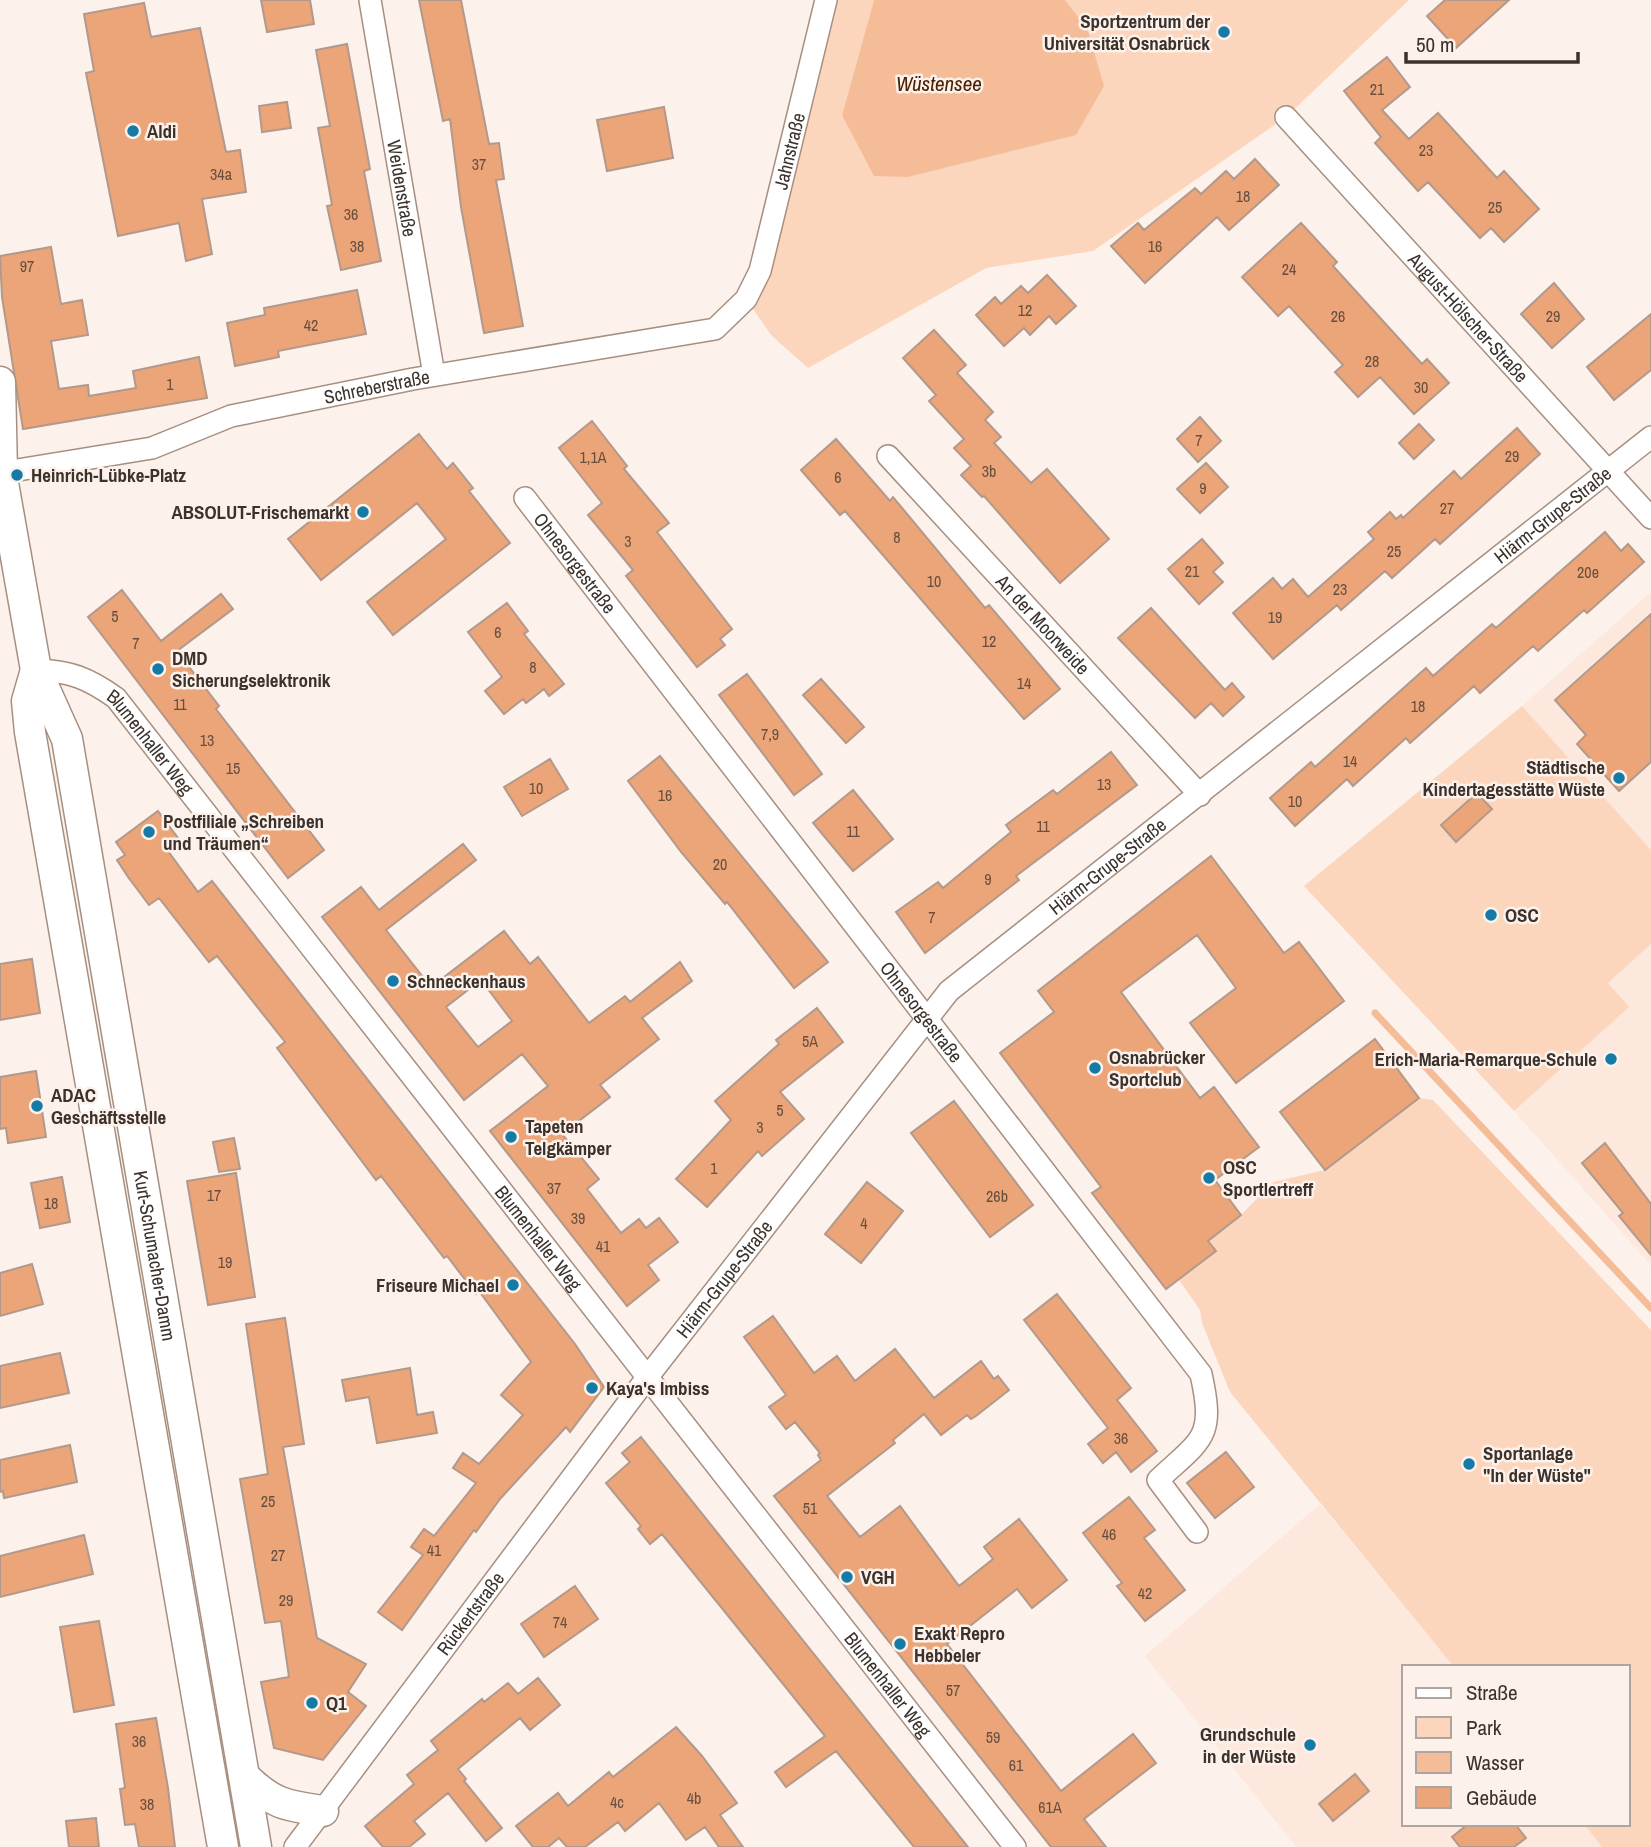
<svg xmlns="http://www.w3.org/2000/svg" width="1651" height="1847" font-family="'Archivo Narrow',sans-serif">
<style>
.built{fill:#fce8dc}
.green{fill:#fcd5bd}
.water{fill:#f5bc98}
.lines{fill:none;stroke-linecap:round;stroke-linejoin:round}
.stream{stroke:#f5bc98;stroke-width:7}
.building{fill:#eba578;stroke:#b2998b;stroke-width:2;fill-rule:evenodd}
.minor-casing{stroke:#a78f80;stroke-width:24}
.secondary-casing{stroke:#a78f80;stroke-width:33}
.minor{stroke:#fff;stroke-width:21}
.secondary{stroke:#fff;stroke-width:30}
.poi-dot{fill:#157ba6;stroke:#fcf1eb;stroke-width:2.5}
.labels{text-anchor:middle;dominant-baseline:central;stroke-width:5;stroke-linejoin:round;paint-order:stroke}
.number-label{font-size:16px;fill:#684f3f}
.poi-label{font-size:19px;font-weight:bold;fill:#3c322c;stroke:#fcf1eb;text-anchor:start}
.street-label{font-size:19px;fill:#3c322c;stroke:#fcf1eb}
.water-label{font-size:21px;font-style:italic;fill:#4c2000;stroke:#fcf1eb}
</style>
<rect width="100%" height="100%" fill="#fcf1eb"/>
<path class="built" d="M1651,592V850L1522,706Z
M1651,944V1265L1514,1111L1628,1007L1608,983Z
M1320,1504L1454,1667H1404V1824H1584L1602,1847H1296L1145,1656Z"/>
<path class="green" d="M826,0H874L842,115L1087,28L1065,0H1409L1286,117L1093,251L986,268L808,368L771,335L746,299Z
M1522,706L1651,850V944L1608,983L1629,1007L1514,1111L1304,886Z
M1419,1098L1433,1100L1651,1330V1847H1602L1584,1824H1628V1667H1454L1230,1392L1202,1323L1200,1310L1179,1280L1215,1252L1208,1241L1241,1215L1273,1182L1325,1170Z"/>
<path class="water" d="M874,0H1065L1087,28L1104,86L1076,135L908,177L874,176L842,115Z"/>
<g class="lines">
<path class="stream" d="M1375,1013L1651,1308"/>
</g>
<path class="building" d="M261,0H310L314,24L267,32Z
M419,0H461L489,144L499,143L504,179L496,180L523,326L484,333L461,207L450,119L443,121Z
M1445,0H1509L1456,48L1427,16Z
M144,3L151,37L200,28L226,152L240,150L246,192L202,199L212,254L186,261L179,223L118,236L86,73L94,71L84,14Z
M347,44L370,169L364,171L381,261L341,270L327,206L332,205L318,128L330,126L316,50Z
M1387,57L1410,87L1382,110L1409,139L1438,113L1497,178L1504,171L1539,209L1504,242L1491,228L1480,238L1428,182L1418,191L1375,143L1381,137L1344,91Z
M287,102L291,128L262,132L259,106Z
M664,107L673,158L607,171L597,120Z
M1255,159L1279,185L1229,230L1217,217L1145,283L1111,246L1138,223L1144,230L1195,188L1201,194L1226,171L1234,179Z
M1301,223L1337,262L1333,266L1422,364L1427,359L1449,383L1414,414L1380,377L1358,397L1335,372L1343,365L1289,306L1278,316L1242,277Z
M51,247L61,304L82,300L88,335L51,341L59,389L88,385L89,396L136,388L133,371L199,357L207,398L23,429L2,297L0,256Z
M1047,275L1076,306L1056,324L1049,316L1030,335L1024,328L1004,346L976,315L995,297L1001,304L1021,286L1028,293Z
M1554,283L1584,319L1552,348L1521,314Z
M357,290L366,334L278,351L279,357L235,366L227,323L265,315L264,308Z
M1651,314V370L1614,400L1587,367Z
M934,330L966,365L957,373L993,412L985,420L1001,437L994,443L1031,483L1047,469L1109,539L1060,583L984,496L982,497L961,475L971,466L954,448L964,439L929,401L936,395L903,358Z
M1200,417L1221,441L1198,462L1177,439Z
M592,421L627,466L624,469L669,523L657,532L732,629L720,639L725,645L697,667L626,576L633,570L588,515L602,503L559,448Z
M1419,424L1434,440L1414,459L1399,443Z
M1517,428L1540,454L1440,544L1435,539L1392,578L1385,571L1341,610L1337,605L1273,659L1233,613L1273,578L1282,589L1293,579L1308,597L1374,539L1368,532L1390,512L1396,519L1401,515L1403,518L1454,471L1461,479Z
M419,434L447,469L453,463L473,488L469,491L510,543L393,635L367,602L446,539L417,503L321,580L288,539Z
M836,439L890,501L893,497L985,608L989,605L1060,689L1024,719L845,511L840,515L801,470Z
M1206,463L1228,487L1200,513L1177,489Z
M1605,532L1621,551L1628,544L1644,562L1587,613L1584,610L1538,651L1533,646L1480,693L1474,686L1410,743L1406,738L1353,786L1347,779L1295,826L1270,798L1311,762L1315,767L1426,668L1433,676L1492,624L1496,628Z
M1202,539L1223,563L1213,572L1223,582L1199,604L1168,569Z
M122,590L161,641L221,594L233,609L177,651L219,706L216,709L324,850L288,878L88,617Z
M507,603L528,631L524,634L564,684L549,696L544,689L526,703L523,699L504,714L485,691L502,677L468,632Z
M1151,608L1225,690L1232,683L1244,697L1223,716L1211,703L1195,718L1118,638Z
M1651,614V762L1619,791L1577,744L1586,735L1555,700Z
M747,674L822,774L794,795L719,695Z
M821,679L864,727L846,743L803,695Z
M1111,752L1137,785L1016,876L1019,880L925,953L896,912L938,882L943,888L1011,832L1006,825L1053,790L1057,794Z
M660,756L828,962L794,988L727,902L725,904L681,852L628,781Z
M550,759L568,789L522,816L504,787Z
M853,790L893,839L853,871L813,823Z
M1477,793L1492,809L1456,842L1441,825Z
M158,811L181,842L168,851L198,892L212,881L575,1344L604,1387L570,1432L566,1427L500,1499L476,1532L474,1530L402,1630L378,1612L423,1555L411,1547L424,1529L434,1536L476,1483L453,1468L463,1453L479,1464L523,1415L501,1395L531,1362L479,1291L476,1294L447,1256L444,1258L381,1176L376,1180L277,1048L285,1042L217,956L209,962L159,898L149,905L128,877L117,860L125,855L116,842Z
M463,844L476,860L386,930L431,987L504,931L530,964L538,957L589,1023L625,996L630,1002L680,962L692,981L642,1018L659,1039L600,1085L610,1097L562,1134L599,1179L587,1189L621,1233L639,1219L646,1228L659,1218L678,1242L648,1265L659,1280L627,1306L490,1131L548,1086L522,1054L464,1100L322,917L361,887L379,910ZM481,980L512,1021L478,1047L446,1007Z
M1211,856L1284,953L1299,942L1344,1001L1236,1083L1190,1023L1236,988L1197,935L1121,992L1200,1098L1214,1087L1259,1147L1215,1180L1241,1215L1208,1241L1216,1251L1166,1289L1092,1193L1101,1187L1000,1053L1054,1012L1038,991Z
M32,959L40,1013L0,1020V964Z
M817,1008L843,1042L780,1092L804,1119L762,1156L758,1151L707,1207L676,1179L731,1120L715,1101L779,1044L776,1040Z
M1375,1039L1419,1098L1325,1170L1280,1112Z
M36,1071L46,1137L8,1143L6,1128L0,1129V1077Z
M954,1101L1033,1205L990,1237L911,1133Z
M234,1138L240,1169L219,1172L213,1142Z
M1605,1143L1651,1204V1255L1619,1216L1623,1213L1582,1163Z
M236,1173L255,1297L208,1305L187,1181Z
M62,1177L70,1222L40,1228L31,1183Z
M867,1182L903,1211L861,1263L825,1234Z
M32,1264L43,1304L0,1316V1273Z
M1057,1294L1131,1388L1117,1400L1157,1451L1131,1472L1116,1452L1103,1463L1088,1444L1108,1428L1024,1320Z
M773,1316L814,1373L837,1356L855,1381L895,1349L934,1398L981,1361L994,1379L998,1376L1009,1390L976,1416L971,1419L967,1415L941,1435L924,1414L893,1440L895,1443L827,1496L860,1537L900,1506L959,1586L993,1559L984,1547L1019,1519L1067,1580L1032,1608L1017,1589L947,1644L1061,1791L1133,1734L1156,1763L1084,1819L1106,1847H1051L774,1496L821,1460L818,1455L820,1453L795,1422L786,1429L769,1407L786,1395L744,1337Z
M285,1318L304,1444L283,1447L317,1638L366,1664L348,1692L366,1706L323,1760L274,1748L261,1682L289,1677L281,1621L265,1623L240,1479L268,1474L246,1324Z
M60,1353L69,1393L0,1408V1366Z
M410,1368L417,1415L433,1412L437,1433L377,1443L369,1397L346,1401L342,1380Z
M641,1437L778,1609L968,1847H914L836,1751L786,1787L775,1772L825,1736L662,1534L650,1544L638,1529L641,1526L606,1483L630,1462L622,1453Z
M70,1445L77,1482L4,1498L3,1491L0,1492V1460Z
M1226,1452L1254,1487L1215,1518L1187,1483Z
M1129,1497L1155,1530L1144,1538L1185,1590L1145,1621L1117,1586L1122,1583L1083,1533Z
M84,1535L93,1574L0,1597V1556Z
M575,1586L598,1619L544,1657L521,1624Z
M99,1621L114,1705L74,1712L60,1627Z
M538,1678L560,1705L530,1730L520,1718L458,1769L466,1779L464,1781L502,1828L486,1841L448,1793L414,1821L425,1834L409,1847H383L365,1826L414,1784L407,1775L438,1750L431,1741L482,1699L484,1702L508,1683L518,1694Z
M156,1718L168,1788L175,1847H139L135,1824L125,1825L120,1789L125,1788L116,1724Z
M676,1727L702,1756L737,1803L720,1815L743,1847H719L705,1827L686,1840L659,1803L625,1831L618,1822L585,1847H567L559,1838L548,1847H533L516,1826L558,1793L568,1806L609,1772L613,1777Z
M1355,1774L1369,1791L1333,1821L1319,1804Z
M96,1818L99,1847H69L66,1821Z
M1468,1824H1515L1526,1838L1514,1847H1460L1452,1837Z"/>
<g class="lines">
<defs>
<g id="minor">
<path id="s1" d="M370,0L434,375"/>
<path id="s2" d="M1286,117L1651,518"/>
<path id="s3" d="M888,456L1200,795"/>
<path id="s4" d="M0,473L152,448L231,416L413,379L715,329L746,299L760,271L826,0"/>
<path id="s5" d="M525,498L1201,1374C1215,1438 1203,1438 1158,1480L1197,1532"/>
<path id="s6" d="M36,670C70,671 88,678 116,698L1015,1847"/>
<path id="s7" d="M295,1847L646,1379L949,991L1651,437"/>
</g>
<g id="secondary">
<path d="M0,382L2,473"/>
<path id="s8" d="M0,466L36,670L67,739L256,1847"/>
<path d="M36,670L27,701L30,732L223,1847"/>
<path d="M244,1776C271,1803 285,1806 323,1811"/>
</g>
</defs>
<use href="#minor" class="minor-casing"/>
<use href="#secondary" class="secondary-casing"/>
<use href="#minor" class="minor"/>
<use href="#secondary" class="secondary"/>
</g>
<g class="poi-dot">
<circle cx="1224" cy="32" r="7"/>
<circle cx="133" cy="131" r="7"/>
<circle cx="17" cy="475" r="7"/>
<circle cx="363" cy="512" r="7"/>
<circle cx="158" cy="669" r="7"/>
<circle cx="1619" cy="778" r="7"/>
<circle cx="149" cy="832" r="7"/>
<circle cx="1491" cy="915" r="7"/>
<circle cx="393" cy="981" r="7"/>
<circle cx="1611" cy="1059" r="7"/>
<circle cx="1095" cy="1068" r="7"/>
<circle cx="37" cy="1106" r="7"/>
<circle cx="511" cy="1137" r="7"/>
<circle cx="1209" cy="1178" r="7"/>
<circle cx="513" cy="1285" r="7"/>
<circle cx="592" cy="1388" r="7"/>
<circle cx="1469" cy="1464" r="7"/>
<circle cx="847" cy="1577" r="7"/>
<circle cx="900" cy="1644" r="7"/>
<circle cx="312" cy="1703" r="7"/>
<circle cx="1310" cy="1745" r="7"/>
</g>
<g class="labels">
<g class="number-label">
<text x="1377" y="89">21</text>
<text x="1426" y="150">23</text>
<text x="479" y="164">37</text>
<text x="221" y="174">34a</text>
<text x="1243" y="196">18</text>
<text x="1495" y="207">25</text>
<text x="351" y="214">36</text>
<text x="357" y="246">38</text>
<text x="1155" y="246">16</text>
<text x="27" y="266">97</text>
<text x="1289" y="269">24</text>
<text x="1025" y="310">12</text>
<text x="1338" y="316">26</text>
<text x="1553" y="316">29</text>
<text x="311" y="325">42</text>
<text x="1372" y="361">28</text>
<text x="170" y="384">1</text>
<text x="1421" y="387">30</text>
<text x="1199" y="440">7</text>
<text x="1512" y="456">29</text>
<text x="593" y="457">1,1A</text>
<text x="989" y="471">3b</text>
<text x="838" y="477">6</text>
<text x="1203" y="488">9</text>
<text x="1447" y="508">27</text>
<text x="897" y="537">8</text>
<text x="628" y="541">3</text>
<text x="1394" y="551">25</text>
<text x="1192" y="571">21</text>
<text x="1588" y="572">20e</text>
<text x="934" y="581">10</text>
<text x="1340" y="589">23</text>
<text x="115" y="616">5</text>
<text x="1275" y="617">19</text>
<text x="498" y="632">6</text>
<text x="989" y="641">12</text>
<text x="136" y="643">7</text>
<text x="533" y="667">8</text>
<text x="1024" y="683">14</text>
<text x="180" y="704">11</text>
<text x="1418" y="706">18</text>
<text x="770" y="734">7,9</text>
<text x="207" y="740">13</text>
<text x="1350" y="761">14</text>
<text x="233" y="768">15</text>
<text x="1104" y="784">13</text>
<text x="536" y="788">10</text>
<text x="665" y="795">16</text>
<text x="1295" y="801">10</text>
<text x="1043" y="826">11</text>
<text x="853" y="831">11</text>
<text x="720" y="864">20</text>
<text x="988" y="879">9</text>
<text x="932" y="917">7</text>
<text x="810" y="1041">5A</text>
<text x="780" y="1110">5</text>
<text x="760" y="1127">3</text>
<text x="714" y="1168">1</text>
<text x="554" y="1188">37</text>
<text x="214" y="1195">17</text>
<text x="997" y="1196">26b</text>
<text x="51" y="1203">18</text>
<text x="578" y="1218">39</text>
<text x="864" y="1223">4</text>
<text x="603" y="1246">41</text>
<text x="225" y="1262">19</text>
<text x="1121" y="1438">36</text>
<text x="268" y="1501">25</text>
<text x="810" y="1508">51</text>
<text x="1109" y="1534">46</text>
<text x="434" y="1550">41</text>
<text x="278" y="1555">27</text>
<text x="1145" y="1593">42</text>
<text x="286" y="1600">29</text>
<text x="560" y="1622">74</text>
<text x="953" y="1690">57</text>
<text x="993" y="1737">59</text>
<text x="139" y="1741">36</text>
<text x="1016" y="1765">61</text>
<text x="694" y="1798">4b</text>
<text x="617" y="1802">4c</text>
<text x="147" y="1804">38</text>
<text x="1050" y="1807">61A</text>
</g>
<g class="poi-label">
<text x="1210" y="21" text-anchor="end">Sportzentrum der<tspan x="1210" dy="22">Universität Osnabrück</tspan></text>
<text x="147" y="131">Aldi</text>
<text x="31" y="475">Heinrich-Lübke-Platz</text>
<text x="349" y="512" text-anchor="end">ABSOLUT-Frischemarkt</text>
<text x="172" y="658">DMD<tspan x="172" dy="22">Sicherungselektronik</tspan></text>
<text x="1605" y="767" text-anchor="end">Städtische<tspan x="1605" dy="22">Kindertagesstätte Wüste</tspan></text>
<text x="163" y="821">Postfiliale „Schreiben<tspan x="163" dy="22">und Träumen“</tspan></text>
<text x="1505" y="915">OSC</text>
<text x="407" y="981">Schneckenhaus</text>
<text x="1109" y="1057">Osnabrücker<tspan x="1109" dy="22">Sportclub</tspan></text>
<text x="1597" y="1059" text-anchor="end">Erich-Maria-Remarque-Schule</text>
<text x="51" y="1095">ADAC<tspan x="51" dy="22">Geschäftsstelle</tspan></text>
<text x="525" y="1126">Tapeten<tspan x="525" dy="22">Telgkämper</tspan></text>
<text x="1223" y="1167">OSC<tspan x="1223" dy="22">Sportlertreff</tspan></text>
<text x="499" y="1285" text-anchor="end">Friseure Michael</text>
<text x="606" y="1388">Kaya's Imbiss</text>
<text x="1483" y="1453">Sportanlage<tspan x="1483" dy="22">"In der Wüste"</tspan></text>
<text x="861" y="1577">VGH</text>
<text x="914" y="1633">Exakt Repro<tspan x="914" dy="22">Hebbeler</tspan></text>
<text x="326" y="1703">Q1</text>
<text x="1296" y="1734" text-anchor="end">Grundschule<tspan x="1296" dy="22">in der Wüste</tspan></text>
</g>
<g class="street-label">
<text stroke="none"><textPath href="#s4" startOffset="929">Jahnstraße</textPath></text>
<text stroke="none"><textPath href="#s1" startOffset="191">Weidenstraße</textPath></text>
<text stroke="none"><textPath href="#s2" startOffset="271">August-Hölscher-Straße</textPath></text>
<text stroke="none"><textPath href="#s4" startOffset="388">Schreberstraße</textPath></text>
<text stroke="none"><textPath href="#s7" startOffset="1846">Hiärm-Grupe-Straße</textPath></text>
<text stroke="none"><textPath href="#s5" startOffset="82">Ohnesorgestraße</textPath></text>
<text stroke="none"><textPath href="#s3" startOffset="229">An der Moorweide</textPath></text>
<text stroke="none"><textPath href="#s6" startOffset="142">Blumenhaller Weg</textPath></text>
<text stroke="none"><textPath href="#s7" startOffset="1279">Hiärm-Grupe-Straße</textPath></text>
<text stroke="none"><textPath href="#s5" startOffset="649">Ohnesorgestraße</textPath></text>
<text stroke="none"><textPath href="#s6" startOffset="772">Blumenhaller Weg</textPath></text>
<text stroke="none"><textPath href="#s8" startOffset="807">Kurt-Schumacher-Damm</textPath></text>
<text stroke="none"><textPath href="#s7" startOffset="712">Hiärm-Grupe-Straße</textPath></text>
<text stroke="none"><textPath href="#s7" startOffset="292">Rückertstraße</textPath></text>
<text stroke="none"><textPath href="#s6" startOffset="1339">Blumenhaller Weg</textPath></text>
</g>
<g class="water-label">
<text x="939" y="83">Wüstensee</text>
</g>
</g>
<rect x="1402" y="1665" width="228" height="161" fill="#fcf1eb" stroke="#afa59f" stroke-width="2"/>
<rect x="1416" y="1688" width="35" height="10" fill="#ffffff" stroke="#afa59f" stroke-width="2"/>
<text x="1466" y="1700" font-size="21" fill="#3c322c">Straße</text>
<rect x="1416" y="1717" width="35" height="21" fill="#fcd5bd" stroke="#afa59f" stroke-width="2"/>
<text x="1466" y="1735" font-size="21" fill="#3c322c">Park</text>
<rect x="1416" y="1752" width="35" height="21" fill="#f5bc98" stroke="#afa59f" stroke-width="2"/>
<text x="1466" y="1770" font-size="21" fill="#3c322c">Wasser</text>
<rect x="1416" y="1787" width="35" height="21" fill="#eba578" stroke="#afa59f" stroke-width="2"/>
<text x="1466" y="1805" font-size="21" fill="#3c322c">Gebäude</text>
<path d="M1406 52v10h172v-10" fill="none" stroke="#3c322c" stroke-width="3.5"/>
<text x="1416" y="52" font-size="21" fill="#3c322c" stroke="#fcf1eb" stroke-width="5" paint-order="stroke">50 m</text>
</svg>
